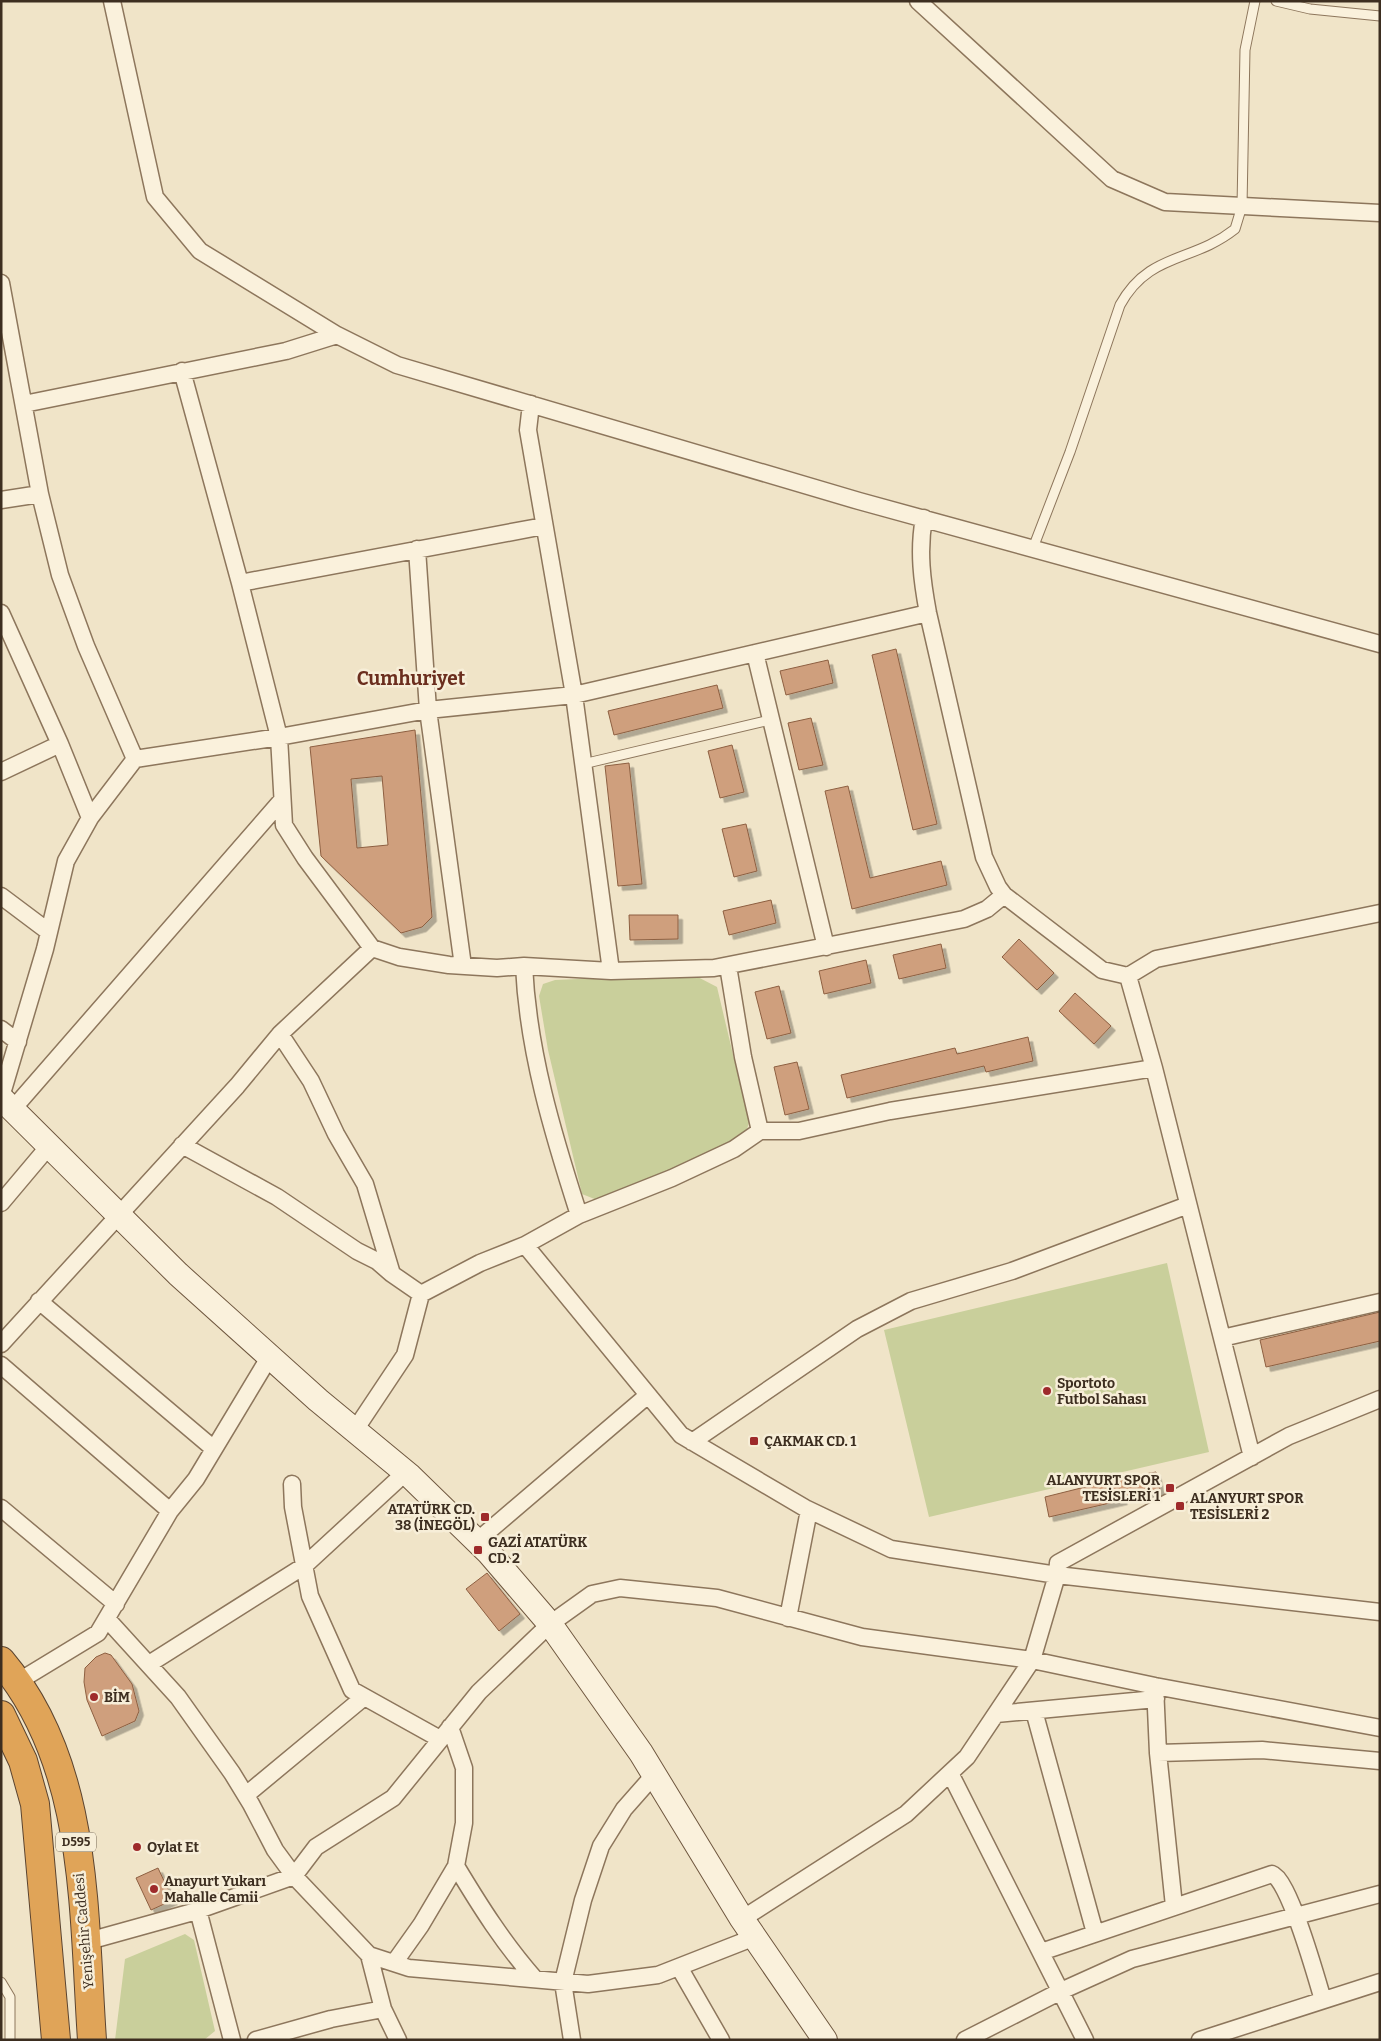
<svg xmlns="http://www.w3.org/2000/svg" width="1381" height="2041" font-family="Bitter,serif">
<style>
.green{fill:#c9cf9b}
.building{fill:#cf9f7d;stroke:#8d5f41;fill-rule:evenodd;filter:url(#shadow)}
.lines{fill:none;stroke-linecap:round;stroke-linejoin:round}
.lane-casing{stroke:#8d765c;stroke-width:11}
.street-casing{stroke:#8d765c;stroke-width:19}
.secondary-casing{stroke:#6f573f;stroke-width:26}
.highway-casing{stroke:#5b4430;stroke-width:30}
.lane{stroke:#faf1dc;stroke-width:9}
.street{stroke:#faf1dc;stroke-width:16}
.secondary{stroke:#faf1dc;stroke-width:24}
.highway{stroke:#e0a458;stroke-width:28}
.poi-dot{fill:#9e2a2b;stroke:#f7eed8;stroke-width:2}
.labels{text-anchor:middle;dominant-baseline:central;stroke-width:5;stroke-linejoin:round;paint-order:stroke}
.shield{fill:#f7eed8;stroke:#756857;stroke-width:1}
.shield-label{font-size:12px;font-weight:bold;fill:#3d2e20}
.poi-label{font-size:14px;font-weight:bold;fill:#3d2e20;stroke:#f7eed8;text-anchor:start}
.street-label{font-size:14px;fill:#3d2e20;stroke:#f7eed8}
.district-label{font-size:19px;font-weight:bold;fill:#6b2e1e;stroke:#f7eed8}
</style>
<defs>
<filter id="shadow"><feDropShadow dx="4.5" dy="4.5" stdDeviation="0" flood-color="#0004"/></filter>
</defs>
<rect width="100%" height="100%" fill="#f0e4c8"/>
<path class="green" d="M692,974L717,987L749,1122L745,1137L602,1202L582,1194L548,1050L539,996L543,984L555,980Z
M1167,1263L1209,1452L929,1517L884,1330Z
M185,1934L194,1940L215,2031L204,2040H115L125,1959Z"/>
<path class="building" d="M896,649L937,824L913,830L872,655Z
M828,660L833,683L786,695L780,671Z
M717,685L723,708L614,735L608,711Z
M811,718L823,765L799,770L788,723Z
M415,730L432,917L422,927L401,933L321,856L310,747ZM382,776L388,845L357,848L351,779Z
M732,745L744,792L720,798L708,751Z
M629,763L642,884L618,886L605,766Z
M848,786L870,878L941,861L947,885L852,909L825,791Z
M746,824L757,871L734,877L722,829Z
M771,900L776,923L729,935L723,911Z
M629,915H678V939L630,940Z
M1019,939L1054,973L1037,990L1002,957Z
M941,944L946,968L899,979L893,955Z
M866,960L871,983L824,994L819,971Z
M779,986L791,1033L767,1039L755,992Z
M1075,993L1111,1026L1094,1044L1059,1011Z
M1028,1037L1033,1061L986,1072L984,1066L847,1098L841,1075L955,1048L957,1054Z
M797,1062L809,1109L785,1115L774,1067Z
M1380,1312V1341L1266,1367L1260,1340Z
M1156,1472L1160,1491L1122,1497L1123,1500L1049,1517L1045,1497L1113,1480Z
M487,1573L520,1614L499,1631L466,1589Z
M105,1653L111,1655L132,1684L139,1711L135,1721L102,1736L87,1700L84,1682L85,1668L96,1657Z
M158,1868L173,1900L151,1910L136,1878Z"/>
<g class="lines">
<defs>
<path id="lane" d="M1276,1L1310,9L1380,16
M1033,548L1070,452L1120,305C1149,252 1192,263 1235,229L1242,206L1245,50L1255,1
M583,764L770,720
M1,1982L10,1997V2040"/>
<path id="street" d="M112,1L155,197L200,251L337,335L397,365L859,501L1380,644
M918,1L1112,179L1165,202L1380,213
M1,283L40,494L60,575L86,646L135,759
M182,371L240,583L279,737L284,825L305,858L372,948L399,957L449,965L497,968L524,966L611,971L714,968L964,919L987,909L1004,895
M24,404L286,351L337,335
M531,404L528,430L574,695L611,971
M1,500L40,494
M924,518C918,551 922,581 928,613L984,857L998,887L1004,895L1102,970L1128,976L1156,959L1380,913
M417,549L428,710L463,966
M240,583L544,526
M1,613L60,744L90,818
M755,653L826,947
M1,772L60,744
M1,896L49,932
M524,966C528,1052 553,1134 579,1215
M1128,976L1154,1068L1252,1457
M1,1029L18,1042
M280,1034L311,1081L336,1134L365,1184L392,1274L421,1294
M1,1097L45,949L66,861L90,818L135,759L279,737L428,710L574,695L928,613
M12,1110L282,800
M760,1131H799L890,1111L1154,1068
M182,1145L277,1197L357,1251L377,1261L392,1274
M1,1203L49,1146
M525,1245L681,1435L805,1508L891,1549L1057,1575L1380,1612
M39,1301L214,1449
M1222,1338L1380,1302
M1,1344L237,1086L280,1034L372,948
M1,1365L170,1511
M355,1430L405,1355L421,1294L480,1263L525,1245L579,1215L672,1178L734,1149L760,1131L743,1057L728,966
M692,1442L857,1329L911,1301L1012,1271L1188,1205
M292,1484L293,1507L310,1596L352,1690L440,1739
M1,1508L116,1604
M477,1541L648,1395
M788,1618L809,1510
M107,1619L178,1697L232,1773L251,1804L275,1850L294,1876L369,1955L409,1968L588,1984L658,1975L755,1937
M149,1664L304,1566L406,1472
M19,1681L98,1633L170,1511L196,1479L270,1356
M1155,1686L1158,1753L1174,1906
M1034,1711L1095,1933
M996,1714L1156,1699
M1158,1753L1262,1750L1380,1761
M950,1773L1085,2040
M246,1795L363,1698
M456,1866C480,1906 504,1944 535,1979
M198,1910L232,2040
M742,1919L906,1814L967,1757L1032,1660L1057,1575L1058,1563L1289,1436L1380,1399
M85,1942L193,1912L294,1876L316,1847L393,1798L479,1692L550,1624L592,1594L620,1588L717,1598L862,1637L1032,1660L1155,1686L1380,1728
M1041,1952L1272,1874C1289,1879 1317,1980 1323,2000
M369,1955L383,2009L398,2040
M394,1963L421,1925L456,1866L464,1823V1768L450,1727
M679,1967L721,2040
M256,2040L331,2019L383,2009
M572,2040L563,1982L583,1900L601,1846L624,1809L654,1775
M965,2040L1061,1991L1132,1959L1380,1894
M1200,2040L1380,1982"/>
<path id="secondary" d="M1,1098L178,1274L318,1400L410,1476L489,1553L550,1624L641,1753L742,1919L825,2040"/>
<path id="highway" d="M1,1661C89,1765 83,1911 92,2040
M1,1715L23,1761L35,1804L56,2040"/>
</defs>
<use href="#lane" class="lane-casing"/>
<use href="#street" class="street-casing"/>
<use href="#secondary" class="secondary-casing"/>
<use href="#highway" class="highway-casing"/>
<use href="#lane" class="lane"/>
<use href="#street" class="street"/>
<use href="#secondary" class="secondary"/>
<use href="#highway" class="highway"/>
</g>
<g class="poi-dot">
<circle cx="1047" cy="1391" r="5"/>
<rect x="749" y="1436" width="10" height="10" rx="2.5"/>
<rect x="1165" y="1483" width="10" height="10" rx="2.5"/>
<rect x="1175" y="1501" width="10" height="10" rx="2.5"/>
<rect x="480" y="1512" width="10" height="10" rx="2.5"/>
<rect x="473" y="1545" width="10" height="10" rx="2.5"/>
<circle cx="94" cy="1697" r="5"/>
<circle cx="137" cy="1847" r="5"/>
<circle cx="154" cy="1889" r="5"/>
</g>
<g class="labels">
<rect class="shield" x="56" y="1832.5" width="40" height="19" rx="4"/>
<g class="shield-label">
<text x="76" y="1842">D595</text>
</g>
<g class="poi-label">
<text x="1057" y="1383">Sportoto<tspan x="1057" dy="16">Futbol Sahası</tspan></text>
<text x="764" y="1441">ÇAKMAK CD. 1</text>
<text x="1160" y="1480" text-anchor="end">ALANYURT SPOR<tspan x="1160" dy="16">TESİSLERİ 1</tspan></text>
<text x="1190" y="1498">ALANYURT SPOR<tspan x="1190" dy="16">TESİSLERİ 2</tspan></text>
<text x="475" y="1509" text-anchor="end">ATATÜRK CD.<tspan x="475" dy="16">38 (İNEGÖL)</tspan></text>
<text x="488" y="1542">GAZİ ATATÜRK<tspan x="488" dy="16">CD. 2</tspan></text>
<text x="104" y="1697">BİM</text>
<text x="147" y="1847">Oylat Et</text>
<text x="164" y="1881">Anayurt Yukarı<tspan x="164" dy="16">Mahalle Camii</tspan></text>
</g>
<g class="street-label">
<text transform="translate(84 1931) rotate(-95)">Yenişehir Caddesi</text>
</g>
<g class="district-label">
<text x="411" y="678">Cumhuriyet</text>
</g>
</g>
<rect width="1381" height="2041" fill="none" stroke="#3d2e20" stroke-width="5"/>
</svg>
